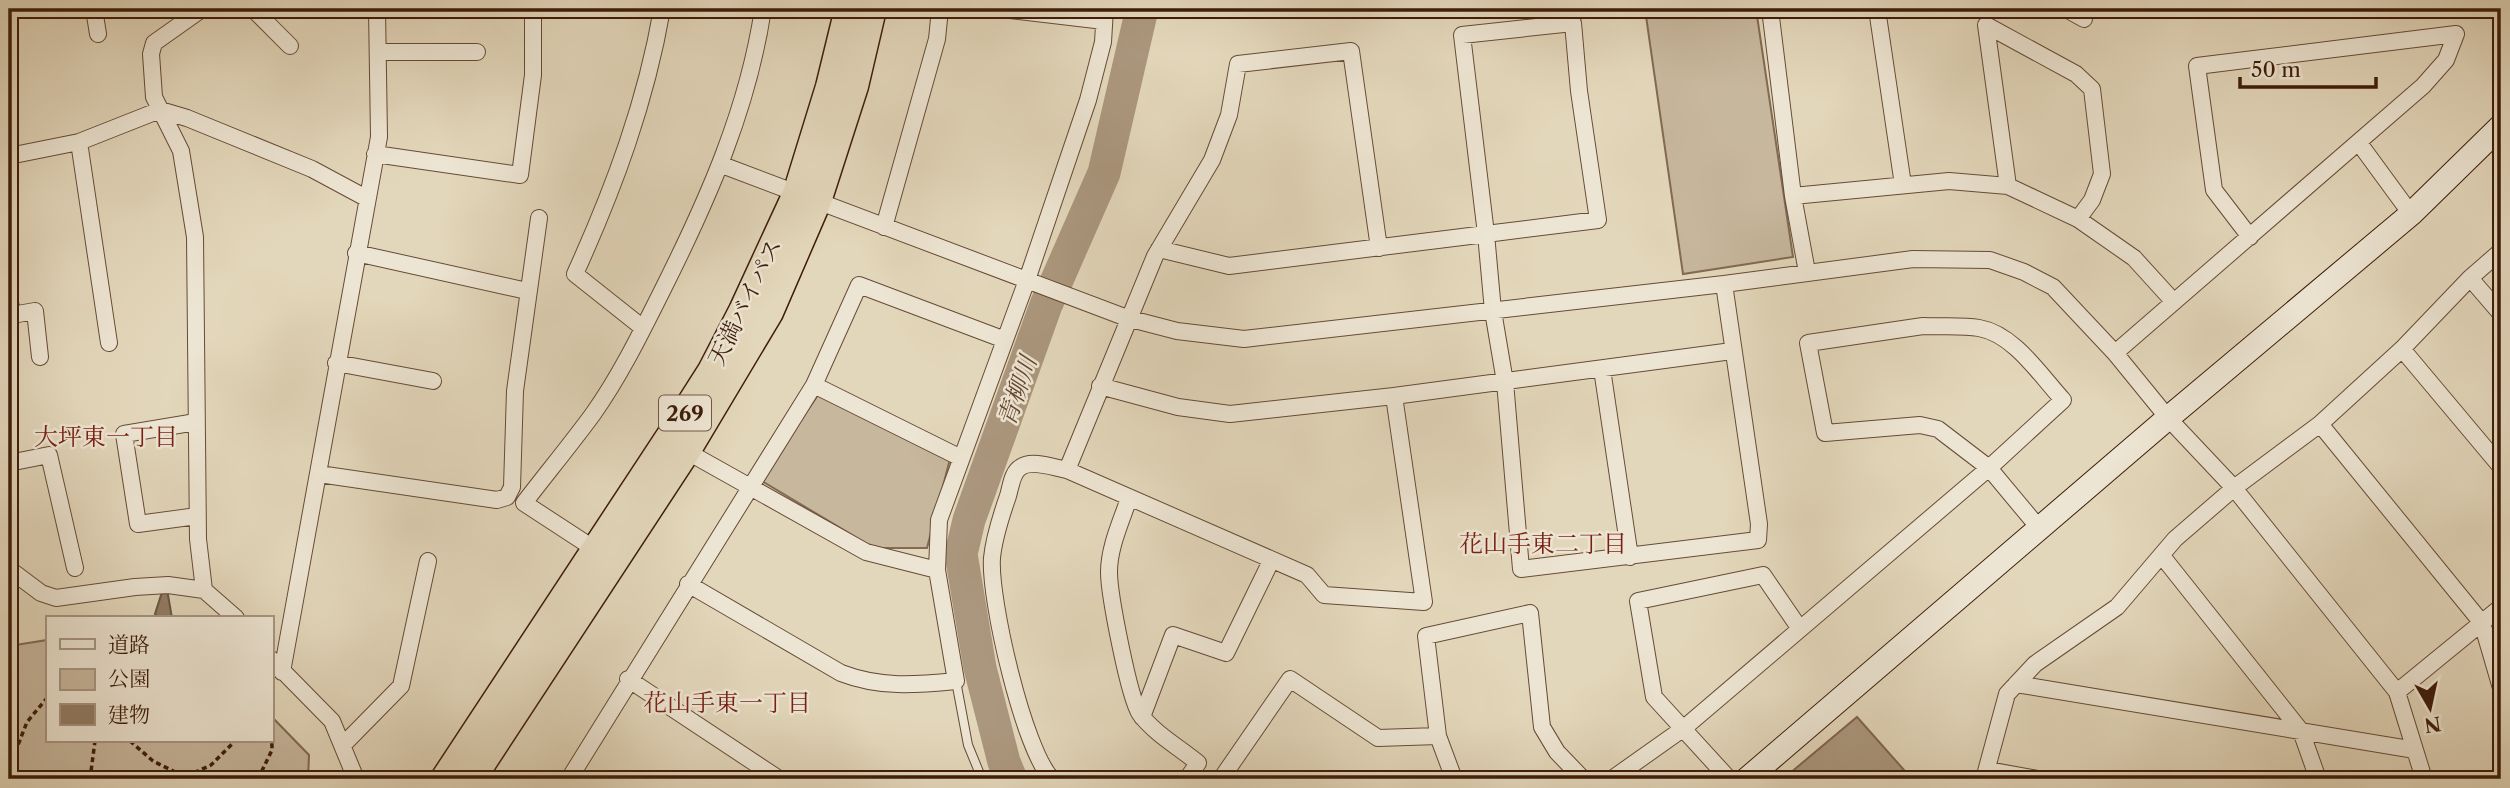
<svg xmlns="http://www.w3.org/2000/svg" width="2510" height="788" viewBox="0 0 2510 788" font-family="'Libre Caslon Text','Noto Serif JP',serif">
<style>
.green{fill:#c7b79d;stroke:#826a53;stroke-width:2}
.water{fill:#ab977e;stroke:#7f664f;stroke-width:2}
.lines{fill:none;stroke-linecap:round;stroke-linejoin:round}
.river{stroke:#ab977e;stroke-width:33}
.building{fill:#937d66;stroke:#675847;stroke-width:2}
.lane-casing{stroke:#664b36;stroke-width:10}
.street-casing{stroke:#664b36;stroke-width:18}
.secondary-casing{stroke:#3d1c09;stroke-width:25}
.highway-casing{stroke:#3d1c09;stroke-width:31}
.path{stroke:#3d1c09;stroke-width:3.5;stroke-dasharray:5 3.5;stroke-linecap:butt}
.lane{stroke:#ede5d3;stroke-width:8}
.street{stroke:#ede5d3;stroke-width:16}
.secondary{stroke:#ede5d3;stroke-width:23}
.highway{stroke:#e3d7bb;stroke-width:28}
.labels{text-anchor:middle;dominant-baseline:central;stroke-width:5;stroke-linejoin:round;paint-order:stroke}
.shield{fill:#ede5d3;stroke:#725846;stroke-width:2}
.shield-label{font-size:21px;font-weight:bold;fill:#3d1c09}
.street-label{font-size:23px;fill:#3d1c09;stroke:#ede5d3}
.water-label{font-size:24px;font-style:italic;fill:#644732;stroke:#ede5d3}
.neighbourhood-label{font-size:24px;fill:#7a1f14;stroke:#ede5d3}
</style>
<rect width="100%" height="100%" fill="#e3d7bb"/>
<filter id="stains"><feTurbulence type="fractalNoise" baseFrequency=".00286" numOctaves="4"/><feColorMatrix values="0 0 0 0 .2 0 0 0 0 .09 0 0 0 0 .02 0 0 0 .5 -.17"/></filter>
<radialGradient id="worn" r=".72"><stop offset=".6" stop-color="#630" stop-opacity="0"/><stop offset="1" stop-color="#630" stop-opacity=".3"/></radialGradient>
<path class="green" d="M1645,9H1756L1793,257L1683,274Z
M818,395L950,459L927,548H874L760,480Z
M47,640V741H271V716L309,755L308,779H9V646Z"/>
<path class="water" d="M1857,717L1912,779H1783Z"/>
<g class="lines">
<path class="river" d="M1011,779L1004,762L980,668L961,554L969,520L1046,305L1104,173L1142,9"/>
</g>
<path class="building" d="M163,589H167L172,618H159L155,614Z"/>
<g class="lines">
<g class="lane-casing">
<path id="lane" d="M956,681L968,745L982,779"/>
</g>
<g class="street-casing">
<path id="street" d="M94,9L98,34
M202,9L154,43L151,54L154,97L181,151L195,237L198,539L204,590
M253,9L290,46
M1002,9L1104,21
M1770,9L1793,196L1807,272
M1877,9L1903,185
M2066,9L2084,19L2083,9
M1573,23L1579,91L1598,220L1486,234L1462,35Z
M380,52H477
M79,142L109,343
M2359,143L2411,214
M375,154L520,175L533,75V9
M9,156L79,142L160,110L187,118L312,169L366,198
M722,165L1127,318L1177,331L1244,339L1724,284L1913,259L1990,260L2024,272L2053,287L2115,353L2168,418L2234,488L2397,692L2424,779
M2008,186L1986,25L2076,74L2092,89L2102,174L2092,200L2078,219
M1793,196L1949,181L2008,186L2078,219L2134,258L2174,302
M884,227L937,39L940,9
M1159,249L1229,266L1486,234L1493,311L1505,382L1521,569L1758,540L1759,524L1724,284
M356,253L527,291
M2470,278L2501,314
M9,295L12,315L35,311L40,357
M1923,326C1941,327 1962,325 1979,328C2014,334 2040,375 2063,400L1989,468L1938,429L1920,425L1825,433L1808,343Z
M643,328L575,274C614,188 646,102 662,9
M2402,349L2501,467
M2115,353L2423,86L2446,60L2456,34L2197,66L2214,190L2250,237
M336,363L433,381
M1602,369L1630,557
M814,385L961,458
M1100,386L1178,407L1230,414L1394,396L1732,351
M196,422L124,434L138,524L197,516
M2320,424L2482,623L2501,688
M686,451L866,552L937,570
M9,463L49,455L75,568
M1067,470L1155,256L1212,160L1229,115L1238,64L1351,51L1379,248
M319,474L497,500L507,497L512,487L515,391L539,218
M1129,498C1121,522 1109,547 1109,572C1109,594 1129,698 1140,714C1154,733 1180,748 1198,763L1187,779
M596,550L524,503C547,473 571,444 593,414C620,376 642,331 663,289C708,199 748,109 763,9
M2162,556L2301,731L2318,779
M9,569L41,593L56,598L135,587L168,585L204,590L236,618
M688,584L841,673C880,688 915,685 956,681L937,570L939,520L1027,280L1088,100L1103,42L1105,9
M271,659L332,721L356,779
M282,672L379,137L377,9
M628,679L779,779
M2016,684L2415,750
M2397,692L2501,607
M1142,717L1173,635L1226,653L1271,561
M344,744L401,686L428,561
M1988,770L2038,779
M569,779L814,385L859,285L1005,340
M1052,779C1024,751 989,599 992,558C994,537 1001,516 1008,496C1011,486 1012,472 1021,467C1032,459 1055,468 1067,470L1307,575L1324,595L1424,602L1394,396
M1221,779L1290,679L1378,738L1438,736
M1454,779L1438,736L1426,636L1530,613L1542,727L1557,752L1583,779
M1612,779L1684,728L1989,468L2039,528
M1729,779L1654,697L1638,601L1763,575L1800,629
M1984,779L2007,694L2035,664L2117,607L2175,539L2234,488L2320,424L2402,349L2470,278L2501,251"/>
</g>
<g class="secondary-casing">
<path id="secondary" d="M1747,779L2168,418L2411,214L2501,126"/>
</g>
<g class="highway-casing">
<path id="highway" d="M445,779L670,437L712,371L743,311L797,194L830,87L849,9
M471,779L686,451L769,312L817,201L854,86L872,9"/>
</g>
<path class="path" d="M130,741L153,761L185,777L211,765L235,741
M9,768L27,722L47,698
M90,779L95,741
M258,779L272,750L271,689"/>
<use href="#lane" class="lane"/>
<use href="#street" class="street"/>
<use href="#secondary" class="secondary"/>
<use href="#highway" class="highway"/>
</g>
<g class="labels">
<rect class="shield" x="659" y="395.5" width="52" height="35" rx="5"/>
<g class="shield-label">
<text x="685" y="413">269</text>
</g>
<g class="street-label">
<text transform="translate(745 302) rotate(-64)">天満バイパス</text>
</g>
<g class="water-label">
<text transform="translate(1017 391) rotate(-71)">青柳川</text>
</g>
<g class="neighbourhood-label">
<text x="106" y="436">大坪東一丁目</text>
<text x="1543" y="543">花山手東二丁目</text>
<text x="727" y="702">花山手東一丁目</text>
</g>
</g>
<rect width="2510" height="788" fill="none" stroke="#e3d7bb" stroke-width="35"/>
<rect x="10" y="10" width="2489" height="767" fill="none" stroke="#3d1c09" stroke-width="3.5"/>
<rect x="18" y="18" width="2475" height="753" fill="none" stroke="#3d1c09" stroke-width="2"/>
<rect x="46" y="616" width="228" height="126" fill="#ede5d3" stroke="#a79582" stroke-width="2"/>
<rect x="60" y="639" width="35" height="10" fill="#ede5d3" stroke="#a79582" stroke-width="2"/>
<text x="108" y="652" font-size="21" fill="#3d1c09">道路</text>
<rect x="60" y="669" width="35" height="21" fill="#c7b79d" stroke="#a79582" stroke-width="2"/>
<text x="108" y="686" font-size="21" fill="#3d1c09">公園</text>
<rect x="60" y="704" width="35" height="21" fill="#937d66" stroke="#a79582" stroke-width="2"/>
<text x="108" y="722" font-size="21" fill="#3d1c09">建物</text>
<g transform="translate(2430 708) rotate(171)" stroke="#ede5d3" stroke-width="5" paint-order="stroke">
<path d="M0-5L12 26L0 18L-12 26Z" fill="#3d1c09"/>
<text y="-10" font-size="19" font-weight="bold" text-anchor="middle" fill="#3d1c09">N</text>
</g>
<path d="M2240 77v10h136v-10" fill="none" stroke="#3d1c09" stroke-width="3.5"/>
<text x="2251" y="77" font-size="21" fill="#3d1c09" stroke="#ede5d3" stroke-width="5" paint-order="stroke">50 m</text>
<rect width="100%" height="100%" filter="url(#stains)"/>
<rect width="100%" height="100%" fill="url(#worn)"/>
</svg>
